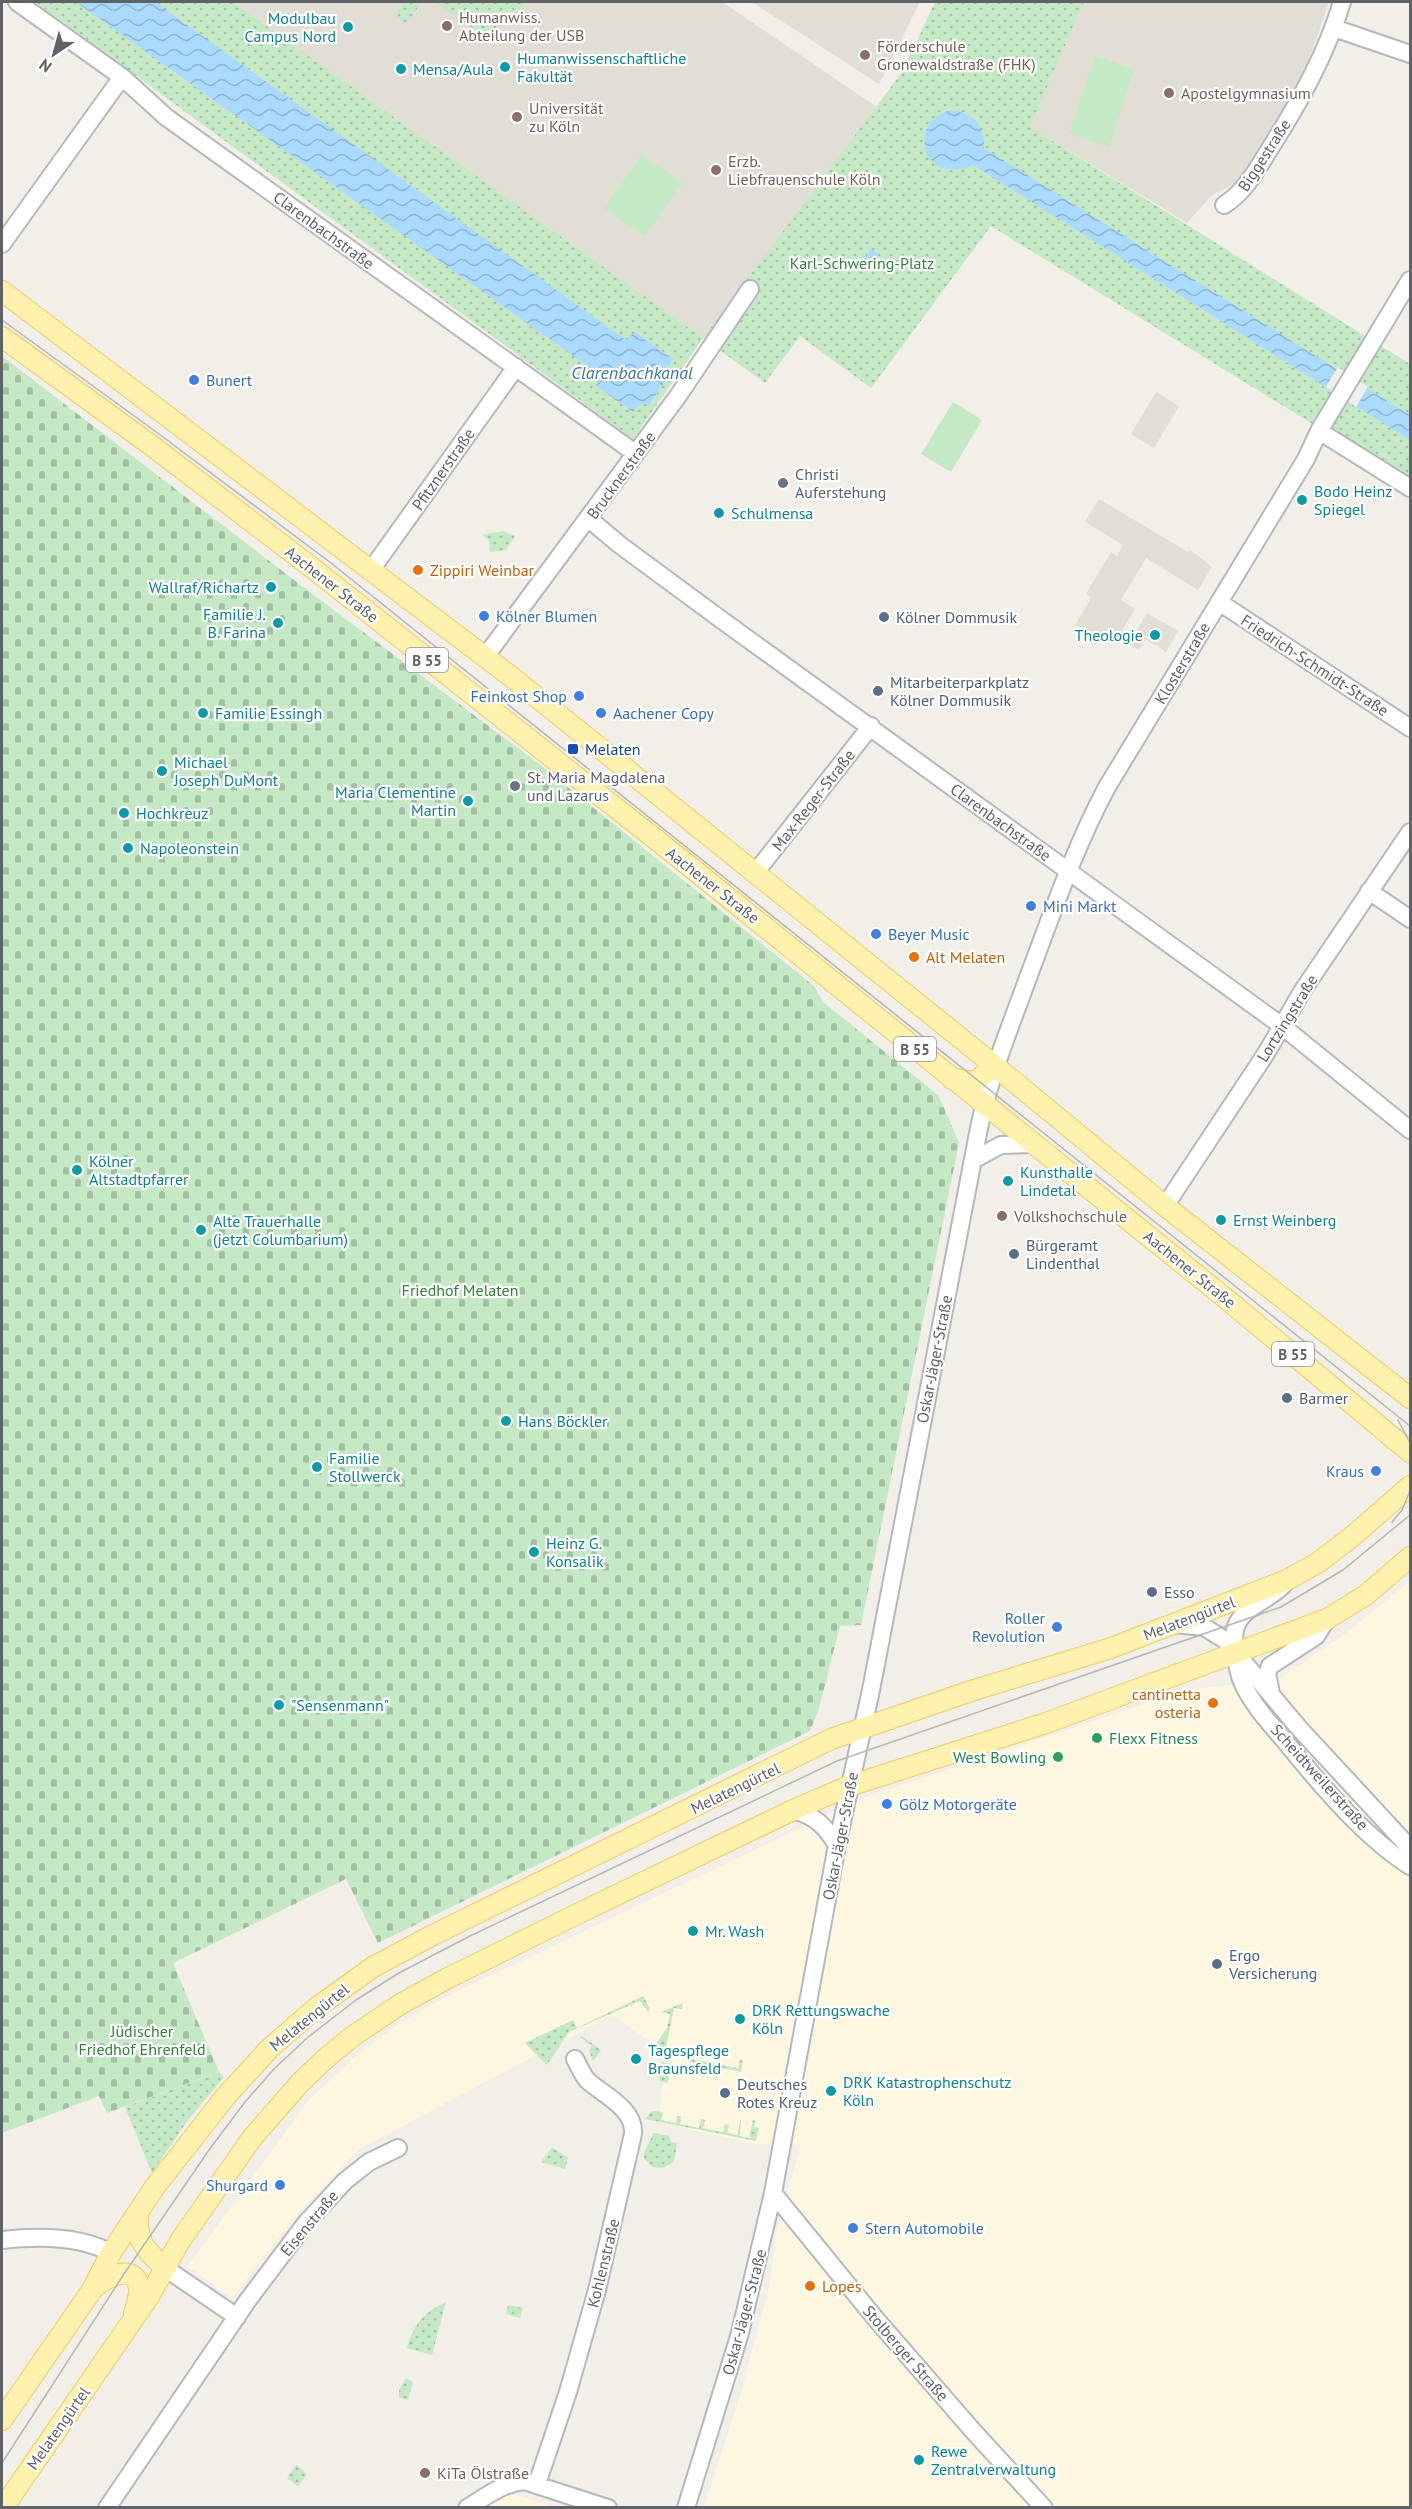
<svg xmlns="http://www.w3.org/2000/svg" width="1412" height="2509" viewBox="0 0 1412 2509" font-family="'PT Sans',sans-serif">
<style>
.commercial{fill:#fef7e0}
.education{fill:#e1ded6}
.grass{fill:url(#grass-dots)}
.cemetery{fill:url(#cemetery-stones)}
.pitch{fill:#c5e8c5}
.water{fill:url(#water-waves)}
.pier{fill:#f1efe8}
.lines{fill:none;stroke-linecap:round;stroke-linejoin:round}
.minor-casing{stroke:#b5b8bc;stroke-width:20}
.major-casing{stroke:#f2c960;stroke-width:22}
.minor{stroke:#fff;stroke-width:16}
.major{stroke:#fff2af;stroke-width:20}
.tram{stroke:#b6b7b8;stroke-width:1.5}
.education-dot{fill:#8d6e63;stroke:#fff;stroke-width:2}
.culture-dot{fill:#0f9aa8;stroke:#fff;stroke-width:2}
.shop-dot{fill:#3f7fe0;stroke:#fff;stroke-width:2}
.worship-dot{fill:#6b7280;stroke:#fff;stroke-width:2}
.food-dot{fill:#e8710a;stroke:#fff;stroke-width:2}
.service-dot{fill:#5c6f8a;stroke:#fff;stroke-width:2}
.transit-dot{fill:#1a4fb4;stroke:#fff;stroke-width:2}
.leisure-dot{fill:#2e9e5b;stroke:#fff;stroke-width:2}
.labels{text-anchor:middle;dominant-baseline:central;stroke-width:4.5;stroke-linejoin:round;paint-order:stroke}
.shield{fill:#fff;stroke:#8f9295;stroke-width:1.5}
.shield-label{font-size:15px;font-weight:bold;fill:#5f6368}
.education-label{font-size:16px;fill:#785e54;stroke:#fff;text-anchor:start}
.culture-label{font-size:16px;fill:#0d838f;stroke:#fff;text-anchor:start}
.street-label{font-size:16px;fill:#5f6368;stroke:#fff}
.park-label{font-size:16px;fill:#348238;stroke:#fff}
.shop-label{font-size:16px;fill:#366cbe;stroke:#fff;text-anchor:start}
.worship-label{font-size:16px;fill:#5b616d;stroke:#fff;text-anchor:start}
.food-label{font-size:16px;fill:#c56008;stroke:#fff;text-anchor:start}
.service-label{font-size:16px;fill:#4e5e75;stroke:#fff;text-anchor:start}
.transit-label{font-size:16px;fill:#164399;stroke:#fff;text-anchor:start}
.leisure-label{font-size:16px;fill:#27864d;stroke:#fff;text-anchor:start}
.water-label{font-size:18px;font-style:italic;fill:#4174aa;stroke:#fff}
</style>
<defs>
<pattern id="grass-dots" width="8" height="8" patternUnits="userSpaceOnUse" patternTransform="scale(1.5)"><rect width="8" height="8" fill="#c5e8c5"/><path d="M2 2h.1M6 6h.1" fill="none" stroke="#a3c0a4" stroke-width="1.8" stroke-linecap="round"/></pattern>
<pattern id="cemetery-stones" width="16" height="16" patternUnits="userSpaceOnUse" patternTransform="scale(1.5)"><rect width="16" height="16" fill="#c5e8c5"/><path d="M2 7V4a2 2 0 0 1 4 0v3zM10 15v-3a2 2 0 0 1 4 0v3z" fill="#a3c0a4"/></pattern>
<pattern id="water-waves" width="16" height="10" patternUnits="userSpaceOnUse" patternTransform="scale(1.5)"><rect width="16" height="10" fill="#aadaff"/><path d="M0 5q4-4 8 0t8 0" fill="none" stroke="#8eb4d2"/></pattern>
</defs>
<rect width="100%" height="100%" fill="#f1efe8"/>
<path class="commercial" d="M1410,1581V2507H704L740,2396L769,2288L776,2234L801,2144H756L658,2122L667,2053L612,2015L361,2148L298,2213L232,2298L188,2266L308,2101L359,2053L399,2024L446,1997L861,1799L1186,1690L1279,1679L1345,1634Z
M503,2491L530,2499L553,2507L480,2508Z"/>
<path class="education" d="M233,2H722L877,107L703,338Z
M752,2H920L879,84Z
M1084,2H1329L1305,72L1242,176L1237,182L1211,196L1187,223L1030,127Z
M1156,392L1179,406L1154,448L1131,434Z
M1099,499L1188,552L1190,550L1196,554L1212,567L1198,590L1146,558L1121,600L1135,609L1114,644L1098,635L1096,638L1075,625L1091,598L1086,594L1111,552L1117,556L1123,545L1085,522Z
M1147,613L1178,631L1166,652L1146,639L1139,650L1129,644Z"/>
<path class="grass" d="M35,2H233L703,338L903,71L935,2H1084L1030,127L1410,364V484L991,226L871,388L800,336L765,383L703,338L633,439Z
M405,2H422L406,24L394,16Z
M435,2H525L516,14L511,11L491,41Z
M502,531L515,536L506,550L490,552L489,540L482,535Z
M643,1996L650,2009L648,2012L640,2001L569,2032L547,2065L525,2043L573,2020L577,2028Z
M683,2003L682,2009L674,2008L663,2062L671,2064L668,2083L659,2081L664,2051L655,2045L667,2028L670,2014L661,2012Z
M582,2036L601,2050L593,2061L589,2050L592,2046L581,2038L578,2040Z
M689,2051H692L691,2059L738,2068L740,2060L743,2061L741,2072L687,2061Z
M219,2072L224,2077L188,2120L152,2173L125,2107Z
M652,2111L663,2112L661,2120L676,2123L677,2116H681L680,2124L699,2128L701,2119L705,2120L703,2128L723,2132L725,2124L729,2125L727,2133L737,2135L741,2118L740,2136L749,2138L753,2120L756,2121L754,2127L759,2128L756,2141L645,2119Z
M653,2133L669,2136L671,2142L677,2143L674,2162L663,2168L652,2167L644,2158C643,2147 651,2143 653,2133Z
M552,2147L568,2158L565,2169L541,2162Z
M446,2302L432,2355L407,2348C413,2325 424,2312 446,2302Z
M508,2305L523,2308L520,2318L506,2314Z
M406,2378L413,2382L408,2400L399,2397V2390Z
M296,2465L307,2474L298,2486L287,2478Z"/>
<path class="cemetery" d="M2,356L294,580L538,763L814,986L823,1002L939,1096L959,1143L861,1625L840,1626L818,1712L810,1731L378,1943L346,1879L173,1963L219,2072L107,2113L99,2096L2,2133Z"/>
<path class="pitch" d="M1095,56L1134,69L1109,147L1069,133Z
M642,155L682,183L645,236L604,208Z
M953,402L982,420L951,472L921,454Z"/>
<path class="water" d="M76,2H155L626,340L635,332L673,359L666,369L670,374L649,405L642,403L633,412L596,386L600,375Z
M951,110C972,112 985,125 984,148L1410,415V440L973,165C923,188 905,122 951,110Z
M871,249L879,254L866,272L859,266Z"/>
<path class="pier" d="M1338,367L1368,387L1356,407L1326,387Z"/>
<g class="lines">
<g class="minor-casing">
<path id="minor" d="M17,2L122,77L166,117L635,453
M1334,28L1410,54
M1224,205C1246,191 1257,169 1271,147C1300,101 1326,55 1342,2
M2,244L122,77
M1319,431L1410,488
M589,519L620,545L719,618L1282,1026L1410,1130
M371,570L516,367
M1219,602L1410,728
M485,657L678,396L750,289
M755,873L871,726
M1369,891L1410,919
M973,1160L1001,1145L1032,1144
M1165,1206L1265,1055L1303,990L1410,832
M1287,1581C1273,1600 1240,1606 1235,1630C1232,1644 1238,1676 1245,1688C1255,1707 1270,1724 1284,1740C1318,1782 1364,1837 1410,1866
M1174,1624L1204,1627L1225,1640L1299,1728L1410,1848
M1271,1693L1267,1674L1270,1666L1316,1636L1327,1619
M793,1810C816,1816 825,1826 837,1845
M773,2193L875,2318L974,2432L1044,2508
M2,2240C37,2236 79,2235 111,2253
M165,2268L237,2317
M537,2484L568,2392L597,2290L633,2134C635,2108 603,2095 587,2080C582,2074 579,2066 575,2059
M107,2508L248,2300L306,2223L345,2181L369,2162L398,2148
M467,2508C485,2497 503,2483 524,2481L608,2508
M686,2508L740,2333L773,2193L837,1845L871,1690L979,1128C990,1075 1011,1025 1029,975C1053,911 1075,847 1107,787L1306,459L1319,431L1410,280"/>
</g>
<g class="major-casing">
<path id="major" d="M2,291L513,678L995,1066L1165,1206L1410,1398
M2,337L148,443L306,563L678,857L1224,1297L1410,1452
M952,1079L975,1082L995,1066
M138,2213C136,2242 145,2249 165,2268
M95,2287C107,2277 137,2261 139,2290C139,2298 136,2307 134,2314
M2,2420L92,2290L111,2253L154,2188L226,2096L269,2049L316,2008L373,1967L433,1935L831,1739L971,1691L1111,1648L1287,1580L1319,1562L1354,1535L1410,1486
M3,2508L150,2295L180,2241L252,2138L300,2083L325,2059L353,2036L399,2005L446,1979L567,1919L793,1810L849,1786L1046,1723L1327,1619L1366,1595L1410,1557"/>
</g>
<use href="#minor" class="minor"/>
<use href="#major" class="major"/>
<path class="tram" d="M2,320L155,431L331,563L1410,1426
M1398,1420L1410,1443
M1392,1522L1402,1510L1410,1491
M2,2463L124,2274L209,2150L245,2102L274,2069L307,2038L356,2000L399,1973L468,1937L837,1761L1281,1607L1343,1570L1410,1515"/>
</g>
<g class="education-dot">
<circle cx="447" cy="26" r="6"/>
<circle cx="865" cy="55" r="6"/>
<circle cx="1169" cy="93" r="6"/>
<circle cx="517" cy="117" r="6"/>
<circle cx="716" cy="170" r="6"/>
<circle cx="1002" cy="1216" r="6"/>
<circle cx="425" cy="2473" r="6"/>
</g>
<g class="culture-dot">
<circle cx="348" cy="27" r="6"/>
<circle cx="505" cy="67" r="6"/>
<circle cx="401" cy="69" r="6"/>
<circle cx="1302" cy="500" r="6"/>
<circle cx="719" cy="513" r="6"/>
<circle cx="271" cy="587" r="6"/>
<circle cx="278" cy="623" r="6"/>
<circle cx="1155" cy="635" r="6"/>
<circle cx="203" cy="713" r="6"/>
<circle cx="162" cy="771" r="6"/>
<circle cx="468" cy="801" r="6"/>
<circle cx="124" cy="813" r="6"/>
<circle cx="128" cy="848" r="6"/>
<circle cx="77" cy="1170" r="6"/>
<circle cx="1008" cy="1181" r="6"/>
<circle cx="1221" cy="1220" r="6"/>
<circle cx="201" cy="1230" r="6"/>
<circle cx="506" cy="1421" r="6"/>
<circle cx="317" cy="1467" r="6"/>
<circle cx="534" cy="1552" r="6"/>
<circle cx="279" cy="1705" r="6"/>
<circle cx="693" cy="1931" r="6"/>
<circle cx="740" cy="2019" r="6"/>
<circle cx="636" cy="2059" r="6"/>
<circle cx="831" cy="2091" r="6"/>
<circle cx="919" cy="2460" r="6"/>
</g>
<g class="shop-dot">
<circle cx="194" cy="380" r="6"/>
<circle cx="484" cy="616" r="6"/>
<circle cx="579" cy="696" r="6"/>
<circle cx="601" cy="713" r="6"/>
<circle cx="1031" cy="906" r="6"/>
<circle cx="876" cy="934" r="6"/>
<circle cx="1376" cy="1471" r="6"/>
<circle cx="1057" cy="1627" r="6"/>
<circle cx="887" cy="1804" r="6"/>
<circle cx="280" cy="2185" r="6"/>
<circle cx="853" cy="2228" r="6"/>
</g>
<g class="worship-dot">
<circle cx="783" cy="483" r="6"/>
<circle cx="515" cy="786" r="6"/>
</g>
<g class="food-dot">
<circle cx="418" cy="570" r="6"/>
<circle cx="914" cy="957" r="6"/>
<circle cx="1213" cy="1703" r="6"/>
<circle cx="810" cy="2286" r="6"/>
</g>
<g class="service-dot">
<circle cx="884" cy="617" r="6"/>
<circle cx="878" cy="691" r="6"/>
<circle cx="1014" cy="1254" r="6"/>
<circle cx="1287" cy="1398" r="6"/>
<circle cx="1152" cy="1592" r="6"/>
<circle cx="1217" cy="1964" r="6"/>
<circle cx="725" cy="2093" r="6"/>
</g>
<rect class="transit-dot" x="567" y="743" width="12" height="12" rx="3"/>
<g class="leisure-dot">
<circle cx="1097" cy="1738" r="6"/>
<circle cx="1058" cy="1757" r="6"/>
</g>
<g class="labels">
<g class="shield">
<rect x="406" y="648" width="42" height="24" rx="4.5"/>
<rect x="894" y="1037" width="42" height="24" rx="4.5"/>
<rect x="1272" y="1342" width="42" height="24" rx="4.5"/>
</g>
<g class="shield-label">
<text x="427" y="660">B 55</text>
<text x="915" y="1049">B 55</text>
<text x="1293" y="1354">B 55</text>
</g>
<g class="education-label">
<text x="459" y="17">Humanwiss.<tspan x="459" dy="18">Abteilung der USB</tspan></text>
<text x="877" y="46">Förderschule<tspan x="877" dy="18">Gronewaldstraße (FHK)</tspan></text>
<text x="1181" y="93">Apostelgymnasium</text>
<text x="529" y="108">Universität<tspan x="529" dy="18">zu Köln</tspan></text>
<text x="728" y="161">Erzb.<tspan x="728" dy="18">Liebfrauenschule Köln</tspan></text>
<text x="1014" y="1216">Volkshochschule</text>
<text x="437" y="2473">KiTa Ölstraße</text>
</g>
<g class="culture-label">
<text x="336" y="18" text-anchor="end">Modulbau<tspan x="336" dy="18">Campus Nord</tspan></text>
<text x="517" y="58">Humanwissenschaftliche<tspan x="517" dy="18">Fakultät</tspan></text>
<text x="413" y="69">Mensa/Aula</text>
<text x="1314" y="491">Bodo Heinz<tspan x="1314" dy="18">Spiegel</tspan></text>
<text x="731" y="513">Schulmensa</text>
<text x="259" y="587" text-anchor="end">Wallraf/Richartz</text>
<text x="266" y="614" text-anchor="end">Familie J.<tspan x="266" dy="18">B. Farina</tspan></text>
<text x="1143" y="635" text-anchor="end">Theologie</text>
<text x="215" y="713">Familie Essingh</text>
<text x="174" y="762">Michael<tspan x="174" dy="18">Joseph DuMont</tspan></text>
<text x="456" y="792" text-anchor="end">Maria Clementine<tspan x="456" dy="18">Martin</tspan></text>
<text x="136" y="813">Hochkreuz</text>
<text x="140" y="848">Napoleonstein</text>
<text x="89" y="1161">Kölner<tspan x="89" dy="18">Altstadtpfarrer</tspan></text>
<text x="1020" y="1172">Kunsthalle<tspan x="1020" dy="18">Lindetal</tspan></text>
<text x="1233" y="1220">Ernst Weinberg</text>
<text x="213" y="1221">Alte Trauerhalle<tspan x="213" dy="18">(jetzt Columbarium)</tspan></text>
<text x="518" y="1421">Hans Böckler</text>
<text x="329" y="1458">Familie<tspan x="329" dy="18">Stollwerck</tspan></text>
<text x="546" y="1543">Heinz G.<tspan x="546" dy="18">Konsalik</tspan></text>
<text x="291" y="1705">"Sensenmann"</text>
<text x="705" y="1931">Mr. Wash</text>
<text x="752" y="2010">DRK Rettungswache<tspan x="752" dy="18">Köln</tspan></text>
<text x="648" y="2050">Tagespflege<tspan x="648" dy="18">Braunsfeld</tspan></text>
<text x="843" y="2082">DRK Katastrophenschutz<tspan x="843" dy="18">Köln</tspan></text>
<text x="931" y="2451">Rewe<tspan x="931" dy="18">Zentralverwaltung</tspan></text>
</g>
<g class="street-label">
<text transform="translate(1264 155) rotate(-57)">Biggestraße</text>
<text transform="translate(324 230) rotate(36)">Clarenbachstraße</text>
<text transform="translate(443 469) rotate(-55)">Pfitznerstraße</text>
<text transform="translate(621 475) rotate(-54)">Brucknerstraße</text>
<text transform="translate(332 584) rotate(38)">Aachener Straße</text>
<text transform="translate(1182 663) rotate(-59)">Klosterstraße</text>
<text transform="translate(1315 665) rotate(33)">Friedrich-Schmidt-Straße</text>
<text transform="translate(813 800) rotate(-52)">Max-Reger-Straße</text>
<text transform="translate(1001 822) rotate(36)">Clarenbachstraße</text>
<text transform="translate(713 885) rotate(38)">Aachener Straße</text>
<text transform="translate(1287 1018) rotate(-58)">Lortzingstraße</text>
<text transform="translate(1190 1269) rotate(39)">Aachener Straße</text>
<text transform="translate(934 1359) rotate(-79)">Oskar-Jäger-Straße</text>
<text transform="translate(1189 1618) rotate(-21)">Melatengürtel</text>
<text transform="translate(1320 1777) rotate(48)">Scheidtweilerstraße</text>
<text transform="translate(735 1788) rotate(-26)">Melatengürtel</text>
<text transform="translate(840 1836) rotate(-79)">Oskar-Jäger-Straße</text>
<text transform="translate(309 2017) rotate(-39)">Melatengürtel</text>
<text transform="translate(309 2223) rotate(-50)">Eisenstraße</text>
<text transform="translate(603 2263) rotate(-76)">Kohlenstraße</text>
<text transform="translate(744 2312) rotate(-75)">Oskar-Jäger-Straße</text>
<text transform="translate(906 2353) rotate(49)">Stolberger Straße</text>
<text transform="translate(58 2428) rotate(-55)">Melatengürtel</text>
</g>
<g class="park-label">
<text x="862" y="263">Karl-Schwering-Platz</text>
<text x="460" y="1290">Friedhof Melaten</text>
<text x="142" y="2031">Jüdischer<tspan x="142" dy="18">Friedhof Ehrenfeld</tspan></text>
</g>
<g class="shop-label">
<text x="206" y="380">Bunert</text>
<text x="496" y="616">Kölner Blumen</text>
<text x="567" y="696" text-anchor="end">Feinkost Shop</text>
<text x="613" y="713">Aachener Copy</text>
<text x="1043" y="906">Mini Markt</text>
<text x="888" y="934">Beyer Music</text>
<text x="1364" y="1471" text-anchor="end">Kraus</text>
<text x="1045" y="1618" text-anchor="end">Roller<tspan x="1045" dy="18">Revolution</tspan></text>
<text x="899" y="1804">Gölz Motorgeräte</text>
<text x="268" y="2185" text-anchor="end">Shurgard</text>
<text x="865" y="2228">Stern Automobile</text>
</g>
<g class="worship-label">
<text x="795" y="474">Christi<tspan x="795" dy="18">Auferstehung</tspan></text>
<text x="527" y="777">St. Maria Magdalena<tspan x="527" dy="18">und Lazarus</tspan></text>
</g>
<g class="food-label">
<text x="430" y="570">Zippiri Weinbar</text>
<text x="926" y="957">Alt Melaten</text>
<text x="1201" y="1694" text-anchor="end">cantinetta<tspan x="1201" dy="18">osteria</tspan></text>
<text x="822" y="2286">Lopes</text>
</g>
<g class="service-label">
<text x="896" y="617">Kölner Dommusik</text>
<text x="890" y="682">Mitarbeiterparkplatz<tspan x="890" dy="18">Kölner Dommusik</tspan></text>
<text x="1026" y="1245">Bürgeramt<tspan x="1026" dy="18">Lindenthal</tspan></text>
<text x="1299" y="1398">Barmer</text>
<text x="1164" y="1592">Esso</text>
<text x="1229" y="1955">Ergo<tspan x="1229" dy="18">Versicherung</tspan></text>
<text x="737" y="2084">Deutsches<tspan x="737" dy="18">Rotes Kreuz</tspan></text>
</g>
<g class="transit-label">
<text x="585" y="749">Melaten</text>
</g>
<g class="leisure-label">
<text x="1109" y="1738">Flexx Fitness</text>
<text x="1046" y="1757" text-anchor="end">West Bowling</text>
</g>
<g class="water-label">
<text x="632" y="372">Clarenbachkanal</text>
</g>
</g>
<rect width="1412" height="2509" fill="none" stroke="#5f6368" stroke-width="6"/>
<g transform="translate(54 54) rotate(216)" stroke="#ffffff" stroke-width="4.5" paint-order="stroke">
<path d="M0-4.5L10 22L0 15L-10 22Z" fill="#5f6368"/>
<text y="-9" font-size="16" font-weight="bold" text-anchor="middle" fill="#5f6368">N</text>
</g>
</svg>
